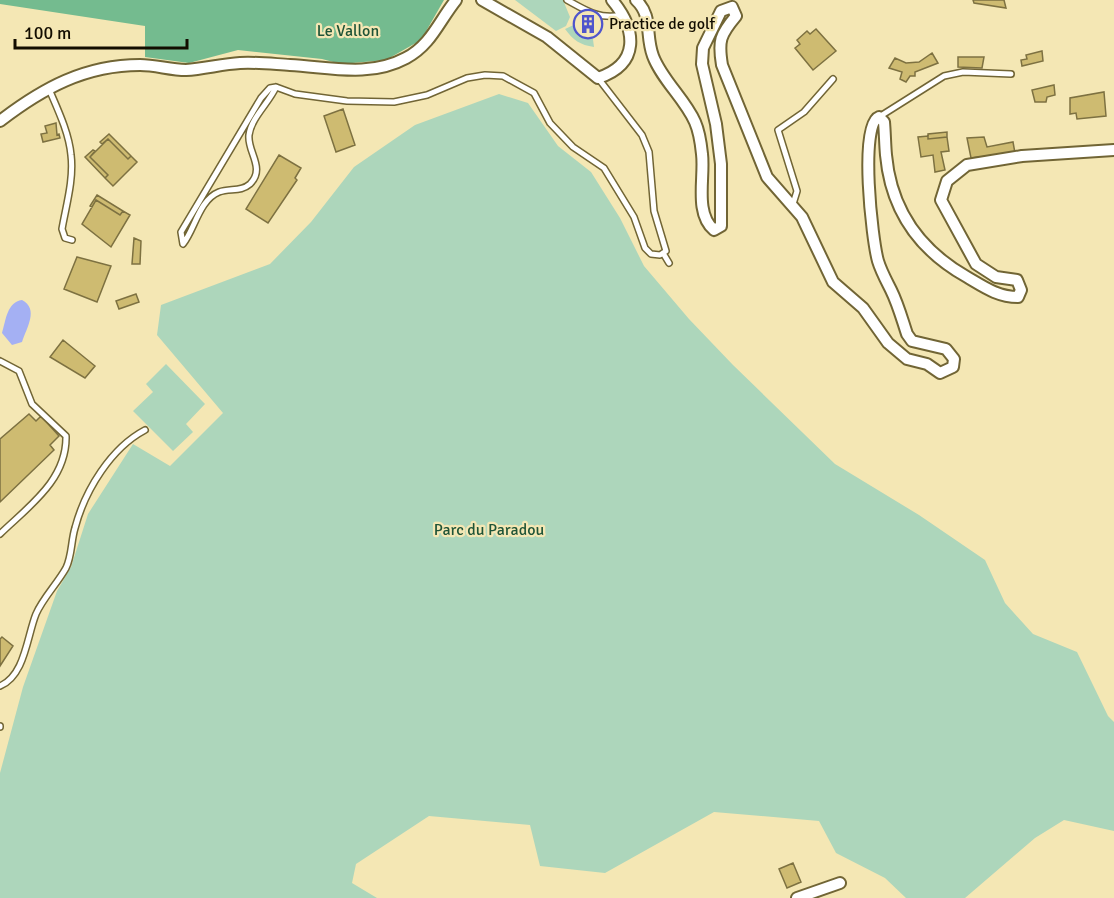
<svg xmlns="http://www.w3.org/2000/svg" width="1114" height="898" viewBox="0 0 1114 898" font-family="Signika,sans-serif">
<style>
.green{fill:#add6bb}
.forest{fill:#74bb8f}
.water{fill:#a4b0f3}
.building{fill:#cebb71;stroke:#7d7141;stroke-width:1.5}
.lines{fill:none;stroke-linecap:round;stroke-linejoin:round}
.lane-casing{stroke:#716535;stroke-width:8}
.street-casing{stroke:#716535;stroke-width:14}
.lane{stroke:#fff;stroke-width:5}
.street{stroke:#fff;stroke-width:10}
.labels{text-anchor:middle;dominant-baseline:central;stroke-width:4.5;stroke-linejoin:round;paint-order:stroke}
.poi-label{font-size:16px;fill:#120d00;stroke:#f4e7b4;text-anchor:start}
.park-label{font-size:16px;fill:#1f5437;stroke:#f4e7b4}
</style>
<rect width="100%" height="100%" fill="#f4e7b4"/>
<path class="green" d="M515,0H563L570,17L566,26L556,31Z
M578,23L592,32L594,47C580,45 573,40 565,29Z
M499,94L528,103L558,146L591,172L620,218L644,266L689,319L733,365L835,464L919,515L985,560L1005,603L1033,634L1077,652L1108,716L1114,722V831L1064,820L1035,838L965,898H906L885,878L836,853L819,821L714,812L605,873L540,866L530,825L429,816L356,864L352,883L377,898H0V773L23,687L57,591L71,567L88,514L133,444L170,466L223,413L157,335L161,305L270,264L311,222L354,167L415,125Z
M166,364L205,404L186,424L193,432L173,451L133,411L153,392L146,384Z"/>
<path class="forest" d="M0,0H444L421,40L386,60L341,64L322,59L238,50L189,63L145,57V26L0,4Z"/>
<path class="water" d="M22,300C39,309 27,327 22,342L12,345L2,333C6,320 7,302 22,300Z"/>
<path class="building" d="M973,0H1004L1006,8L974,3Z
M583,16L597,26L592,32L578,23Z
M816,29L836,51L813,70L795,48L800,44L797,40L807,31L810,34Z
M1042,51L1043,61L1022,66L1021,60L1027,59L1026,55Z
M932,53L938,63L915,72V76H910L906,82L900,79L902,72L889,68L895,58L906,63L919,62Z
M958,57H984L982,68L958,67Z
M1054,85L1055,95L1047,97L1046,102H1035L1032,90Z
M1104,92L1106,116L1077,119L1076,113L1070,114V98Z
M343,109L355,145L336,152L324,116Z
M56,123L57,135L59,134L60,138L43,142L41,134L47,133L45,126Z
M947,132V137L928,139V134Z
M109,134L131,156L128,159L108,139L102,144L100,142Z
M928,136V139L947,137L949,151L941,152L945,170L935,172L933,155L921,157L918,137Z
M984,137L987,147L1013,142L1015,153L971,158L967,138Z
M108,139L128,159L131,156L137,162L113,186L105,178L108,175L90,157Z
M93,150L95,151L90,157L108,175L105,178L85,157Z
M279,155L301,168L295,178L297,180L268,223L246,209Z
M97,195L123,211L120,215L96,200L92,207L90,206Z
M96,200L120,215L123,211L130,215L111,247L82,224Z
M134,238L141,241L140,264H132Z
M77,257L111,266L97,302L64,289Z
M136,294L139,302L119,309L116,301Z
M63,340L95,366L85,378L50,357Z
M29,414L36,421L41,416L59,436L50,445L54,450L0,502V439Z
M2,637L13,646L0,666V639Z
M793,863L801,882L787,888L779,869Z"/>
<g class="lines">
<g class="lane-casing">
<path id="lane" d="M567,0C585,10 600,20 621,15
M276,87C269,103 251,118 249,135C247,152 266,168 250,184C241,192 230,188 219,192C199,200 195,229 183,244L181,232L261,98L270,88L276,87L295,94L347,101L394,102L427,95L467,78L485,75L503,76L534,93L550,123L573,147L604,168L634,217L645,248L651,254L660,255L666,251L654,211L649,152L642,135L598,78
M49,89C58,110 69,133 71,155C74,179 66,206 62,229L65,238L72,240
M879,117L944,76L963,72L1011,74
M793,204L797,191L778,130L804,112L833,79
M663,253L669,263
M0,361L19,371L32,404L66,436C67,480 29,506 0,534
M0,686C25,676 27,636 36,614C43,598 57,584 66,568C72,556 71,541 75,528C85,490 111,448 145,430
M0,726V727"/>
</g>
<g class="street-casing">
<path id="street" d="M482,0L547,37L598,78C640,64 637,30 612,0
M636,0C653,16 645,35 653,56C662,80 685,99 695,122C699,131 701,144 702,154C705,177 694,213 714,230L721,226V164L716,124L702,64L703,48L721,11L732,7L736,16C720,35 718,41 722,65L767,177L802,217L833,282L863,308L888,343L907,359L927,364L940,373L953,367L954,359L946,349L912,341L907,334C902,319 898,304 891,290C886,280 881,271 878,261C872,240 859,124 879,117L884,122C885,133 885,144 886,155C891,210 919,250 967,277C984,287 998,297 1018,297L1021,290L1017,280L996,277L976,264L941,200L947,181L967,165L1022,156L1114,150
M0,121C43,88 85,65 140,65C156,65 170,70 186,70C204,69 222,64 240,63C256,62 273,64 290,65C329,67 369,78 406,58C431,45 439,21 456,0
M797,898L840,883"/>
</g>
<use href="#lane" class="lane"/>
<use href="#street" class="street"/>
</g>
<defs>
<g id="building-ring" transform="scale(1.5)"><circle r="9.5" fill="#f4e7b4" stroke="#4f55cc" stroke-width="1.5"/><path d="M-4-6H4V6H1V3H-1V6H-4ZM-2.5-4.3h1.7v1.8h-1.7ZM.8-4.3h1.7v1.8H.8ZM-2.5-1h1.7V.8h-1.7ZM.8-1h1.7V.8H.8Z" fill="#4f55cc"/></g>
</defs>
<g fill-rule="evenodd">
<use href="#building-ring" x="588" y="24"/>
</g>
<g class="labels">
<g class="poi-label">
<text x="609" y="24">Practice de golf</text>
</g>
<g class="park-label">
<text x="348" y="31">Le Vallon</text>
<text x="489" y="530">Parc du Paradou</text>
</g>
</g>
<path d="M15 39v9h172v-9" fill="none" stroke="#120d00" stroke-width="3"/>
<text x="24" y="39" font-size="18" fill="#120d00" stroke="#f4e7b4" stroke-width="4.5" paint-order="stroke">100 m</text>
</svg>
